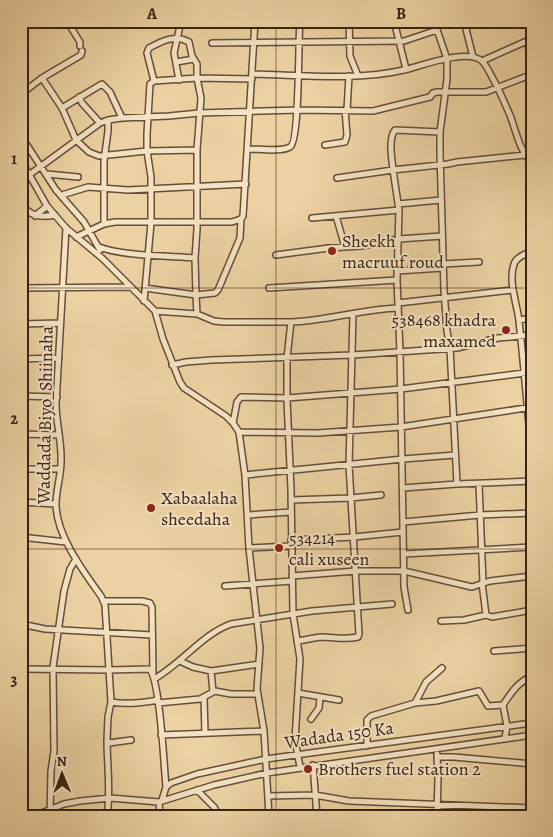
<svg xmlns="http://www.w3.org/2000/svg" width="553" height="837" viewBox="0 0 553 837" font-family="Alegreya,serif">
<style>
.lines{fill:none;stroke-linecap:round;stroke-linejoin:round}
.minor-casing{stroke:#664e39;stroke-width:8}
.minor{stroke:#f3e2c3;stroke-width:5}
.grid{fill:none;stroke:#3a2216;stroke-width:1;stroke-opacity:0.55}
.poi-dot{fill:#8f2418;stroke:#f3e2c3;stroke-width:2}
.labels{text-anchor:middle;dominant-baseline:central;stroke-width:4;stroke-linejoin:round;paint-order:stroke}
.poi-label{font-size:18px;fill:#3a2216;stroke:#f3e2c3;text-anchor:start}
.street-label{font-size:18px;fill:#3a2216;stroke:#f3e2c3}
.neatline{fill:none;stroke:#3a2216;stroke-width:2}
.grid-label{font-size:16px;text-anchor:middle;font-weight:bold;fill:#3a2216}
</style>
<rect width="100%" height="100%" fill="#ecd2a2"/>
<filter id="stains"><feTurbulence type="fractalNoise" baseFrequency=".004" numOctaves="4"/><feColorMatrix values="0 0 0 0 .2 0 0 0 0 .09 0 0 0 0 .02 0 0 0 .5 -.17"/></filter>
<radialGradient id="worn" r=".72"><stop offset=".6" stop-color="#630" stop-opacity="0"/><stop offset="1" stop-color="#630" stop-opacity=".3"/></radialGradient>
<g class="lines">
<g class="minor-casing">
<path id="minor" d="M67,21L80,42V46
M349,21L350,56L358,76
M394,21L406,69
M434,21L447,59V79L440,132V154L444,290L447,331L450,348L457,484L532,481
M464,21L473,57
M532,33L528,46L532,58
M212,43L404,41L437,30
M482,61L529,40
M176,62L194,59
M252,74C302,75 355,81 404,70C421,66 467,48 482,61C486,65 489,71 492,77C499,89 504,102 510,115C516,131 519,150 532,163
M42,78L81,55L82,51
M179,80L174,53L181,21
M21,94L42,78L62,108L76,140L89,152L99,156L147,151L197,150
M79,97L82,103L100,123
M62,108L102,84L110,92L122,118
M347,110L349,76
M21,136L56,190L84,222L100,250
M325,145L345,142L347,135L345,110
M248,149C258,149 282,152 290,147C300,142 298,38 300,21
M21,160L47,206L66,228L102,258L155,311L163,339L180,382L184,388L226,416L233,423L239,432L245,475L249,548L260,648L257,689L264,731L269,816
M47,174L78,177
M29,175L100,123L108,120L122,118L169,116L199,113L298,110L373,111L430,97L433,93L437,92H486L525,77H532
M337,178L393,170C392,159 388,139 395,130L440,132
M62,195L88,187L128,190L246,184
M21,204C29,216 41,218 55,215
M398,204L441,200
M35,216L47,206
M336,216L345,247
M312,218L399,210
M241,219L240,238L218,290L215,293L196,295L197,314L214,321L224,322H291
M104,224V161L108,131V120
M66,228L56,404C56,423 62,442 61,462C61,476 56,490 56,504C56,535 83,571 101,596L105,605L109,670L149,669C160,677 164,767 166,787
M76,237L104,224L115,222H232L241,219L243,216L255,21
M99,247C123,256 168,256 195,258L197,229V150L201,98L197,78V64L192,56L189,42C175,34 162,41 149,48L147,53L154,81
M532,251C526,254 516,257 514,264C508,282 517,303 519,321C524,365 527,409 532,453
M276,255L329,248L361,246L399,239L442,236
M443,264L479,262
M397,271L443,268
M21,288L130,287
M145,288L196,295L195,258
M269,288L397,280
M144,301L151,223V177L147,151V134L150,84L154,81L197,78L252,79
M398,303L513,290
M155,311L197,314
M519,320L532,318
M21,324L60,323
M21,359L59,358
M172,365L186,362L211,360L352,355L457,348L498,338L532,335
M21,396L57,397
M233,423L237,402L241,397L287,398L401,389L532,372
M239,432L318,433L401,427L532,407
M21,434L59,435
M21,469H60
M245,475L403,459L455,455
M479,484L483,583
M403,488L457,484
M291,500L351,498L381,495
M21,502L56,504
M248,515L291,512
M403,522L480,515L532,513
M21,537L66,542
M291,540L354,537L403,532
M249,548L292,546
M404,554L532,547
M292,576L356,571H404L472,587L490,581L532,576
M482,583L486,615
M225,586L292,581
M104,601H142L150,603L152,607L153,673
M408,610L404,587L400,352L397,280L399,210L393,170L448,164L457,162L525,155
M441,621L464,620L486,615L492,617L532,610
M21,626L26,625L45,629L152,635
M297,641C305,640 313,638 321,637C334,637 345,640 358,637L359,634L349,465L353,314
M494,651L532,648
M180,661L193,667L211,671L259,664
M21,669L109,670L111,702C127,705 142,703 158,700
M211,671L213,692
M154,679C181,664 204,633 231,624L312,611L392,604
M298,693L339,700
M204,698L205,733
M111,702L108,717L107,740L109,743L131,740
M158,703L200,699L215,691L231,694H258
M415,703L426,682L442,668
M311,719L319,708L320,697
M161,735L264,731
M505,738L507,726L503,705C511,693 518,682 532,676
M107,740C107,765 111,791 107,816
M367,746V720L371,716L415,703L436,701L479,691L488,706L503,705
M437,757H454L532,764
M313,765L317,816
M300,767L295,740L300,659L293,614L291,489L287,400V358L291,322C327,321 362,309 398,308
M197,790L214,807L219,816
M268,796L315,795L349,801L532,808
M162,800L166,787L171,783L197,774L266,759L532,723
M159,802L160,816
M34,816L64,804L80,801L110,798L159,802L214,785L267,773L532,735
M50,816L51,771L54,751L53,667L64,591L70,569L76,559
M437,816L438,779L437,754"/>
</g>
<use href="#minor" class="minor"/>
</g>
<path class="grid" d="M276,21V816M21,288H532M21,549H532"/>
<g class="poi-dot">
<circle cx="332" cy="251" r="5"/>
<circle cx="506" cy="330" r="5"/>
<circle cx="151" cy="508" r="5"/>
<circle cx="279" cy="548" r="5"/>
<circle cx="308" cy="769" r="5"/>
</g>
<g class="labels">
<g class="poi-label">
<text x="342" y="241">Sheekh<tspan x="342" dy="21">macruuf roud</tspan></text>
<text x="496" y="320" text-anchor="end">538468 khadra<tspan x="496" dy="21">maxamed</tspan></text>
<text x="161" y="498">Xabaalaha<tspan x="161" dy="21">sheedaha</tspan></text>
<text x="289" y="538">534214<tspan x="289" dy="21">cali xuseen</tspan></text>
<text x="318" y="769">Brothers fuel station 2</text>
</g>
<g class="street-label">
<text transform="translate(45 415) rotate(-89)">Waddada Biyo_Shiinaha</text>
<text transform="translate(339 735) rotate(-8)">Wadada 150 Ka</text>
</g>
</g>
<rect width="553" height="837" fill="none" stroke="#ecd2a2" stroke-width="55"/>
<g transform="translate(62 774) rotate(359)" stroke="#f3e2c3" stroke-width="4" paint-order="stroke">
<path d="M0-4L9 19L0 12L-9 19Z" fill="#3a2216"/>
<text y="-8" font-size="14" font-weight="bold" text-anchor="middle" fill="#3a2216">N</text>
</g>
<rect x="28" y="28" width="498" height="782" class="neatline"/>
<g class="grid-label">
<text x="152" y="19">A</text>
<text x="401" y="19">B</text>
<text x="14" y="164">1</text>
<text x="14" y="424">2</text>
<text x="14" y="685">3</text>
</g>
<rect width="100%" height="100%" filter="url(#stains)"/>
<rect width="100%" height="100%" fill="url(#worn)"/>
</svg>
